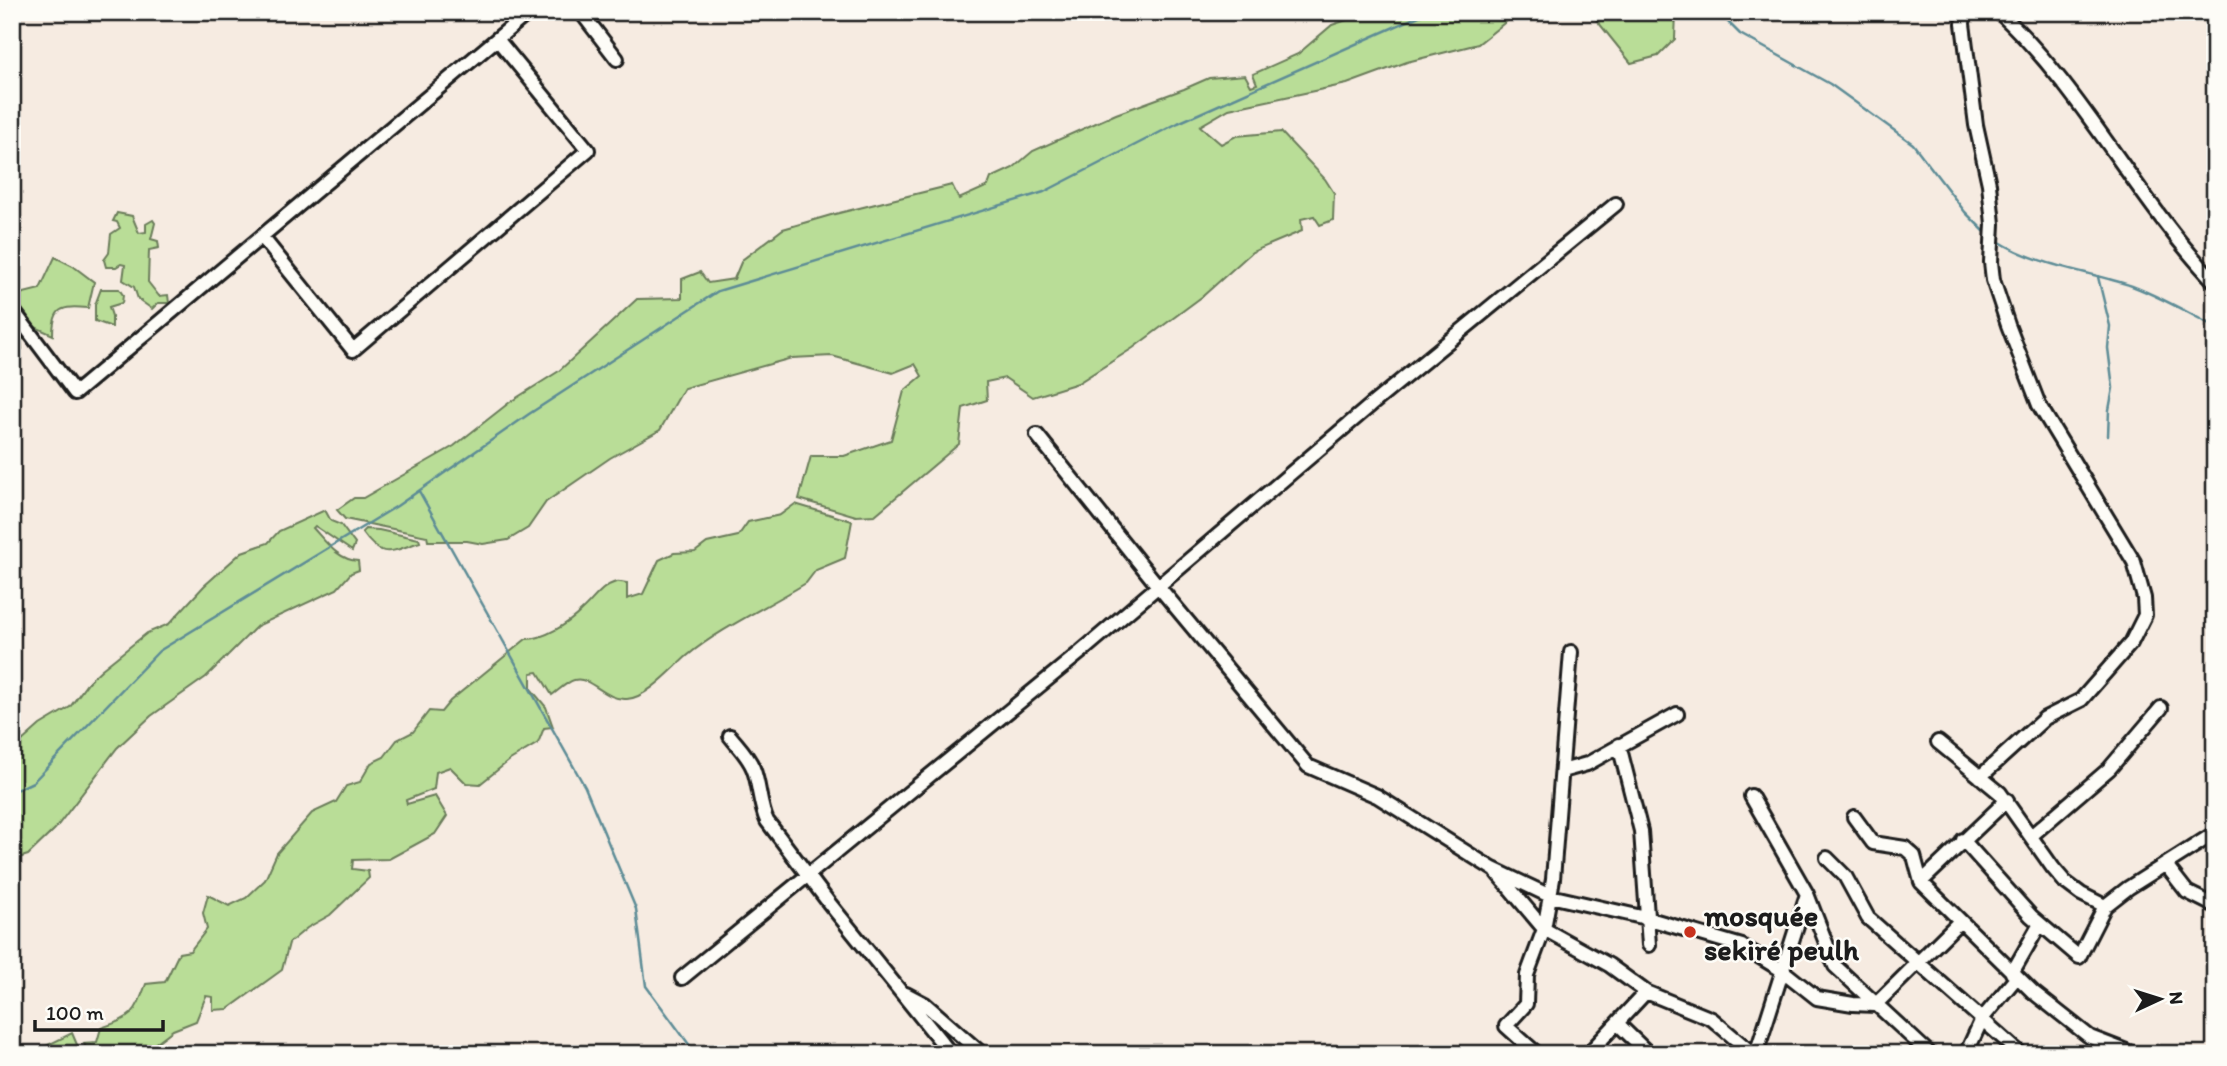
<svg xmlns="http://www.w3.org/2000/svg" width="2227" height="1066" viewBox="0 0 2227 1066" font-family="Itim,sans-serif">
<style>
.green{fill:#b9dd97;stroke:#6a7c5a;stroke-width:2}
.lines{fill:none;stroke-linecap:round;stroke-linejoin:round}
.stream{stroke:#5d8c96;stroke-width:2.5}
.minor-casing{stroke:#1c1c1c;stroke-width:18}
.minor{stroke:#fdfcf7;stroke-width:12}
.poi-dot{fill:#c8321e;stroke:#fdfcf7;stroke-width:2.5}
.labels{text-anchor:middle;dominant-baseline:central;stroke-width:5;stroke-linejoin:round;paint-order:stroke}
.poi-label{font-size:30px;font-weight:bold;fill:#1c1c1c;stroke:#fdfcf7;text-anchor:start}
</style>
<rect width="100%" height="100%" fill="#f6ebe1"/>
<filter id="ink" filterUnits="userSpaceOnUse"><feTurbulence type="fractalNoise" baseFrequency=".0143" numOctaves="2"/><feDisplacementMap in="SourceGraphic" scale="14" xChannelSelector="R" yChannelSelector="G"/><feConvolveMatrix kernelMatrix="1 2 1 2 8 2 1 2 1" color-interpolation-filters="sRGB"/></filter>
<g filter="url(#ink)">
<path class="green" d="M1363,12H1518L1478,44L1407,62L1347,84L1229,109L1200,126L1221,144L1236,136L1281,132L1325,179L1334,193L1333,220L1320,225L1314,216L1301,219L1302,231L1252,252L1203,296L1133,348L1078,383L1033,397L1005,378L986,382L987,400L963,408L959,444L875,515L856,516L799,499L811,456H844L891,440L904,391L922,376L915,364L893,373L832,356L792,358L684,388L660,430L610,458L546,502L528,528L508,540L483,544L467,541H428L427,536L345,519L337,510L354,498H363L454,446L510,402L559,371L637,299L682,298V279L700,272L708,283L734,279L742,260L783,229L831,215L952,185L959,199L988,186L991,178L1013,168L1033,151L1116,114L1184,89L1209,78L1245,75L1251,86L1257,84L1253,74L1298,54L1332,25L1359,16Z
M1590,12H1676L1675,39L1658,56L1631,63Z
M117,213L132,216L139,233L146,232V224L153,220L155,223L151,239L158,241L159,248L149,250L148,282L159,296L168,295L169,303H158L152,309L138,299L134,287L123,280L125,265L121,264L116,267H106L104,260L109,253L111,234L120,228L117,222L113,221Z
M55,257L73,266L94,282L88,308C61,306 53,307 53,335L15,318L14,329L26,333L29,330L43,338L42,347L21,338L22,349L12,352V296L40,289Z
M101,289H119L123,295L122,303L109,307L112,316V327L95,321V305Z
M795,504L852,521L845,558L816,570L806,583C769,606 719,629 687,656C673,668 647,698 627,699C605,701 590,675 574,680C567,682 559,690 552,695L538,672L531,673V689L546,707L553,727L544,728L538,743L510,760L480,784L466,783L450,767L436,772L434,789L406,800L407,804L435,796L447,816L435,834L389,859L353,860L352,869L368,871L369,878L330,915L307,928L289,943L282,970L228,1009L213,1010V997L206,996L196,1021L173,1030L141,1054H88L84,1043L97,1042L101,1028C134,1016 134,1016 146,984L165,982L179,953L190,951L207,929L203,913L208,895L229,906L246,898L265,880L277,853L312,813L336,802L346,786L360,782L371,763L384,757L397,740L413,732L429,711L441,712L450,701L526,639C544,639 568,624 581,611C592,602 601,586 616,582C620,581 623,583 627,583V599L643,594L659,560L674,553L695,552L707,543L738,536L748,522L780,515Z
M325,510L331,521L341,525L355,544L352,551L315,526L313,528C326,542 338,560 358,561L359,570L351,573L337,589L257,626L206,677L151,716L117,748L55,829L28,855L12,860V750L40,725L70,707L89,681L102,669L147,633L169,624L204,586L242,552L268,543L279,531Z
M365,529L379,530L419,539L420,542C391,551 382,561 362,532Z
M72,1033L81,1054H37L42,1048Z"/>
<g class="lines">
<path class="stream" d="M1718,12L1740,34L1830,84L1913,144L1965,212L1989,236
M1998,241C2038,266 2088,271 2132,286C2161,297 2187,312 2215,327
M2098,277L2110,326L2108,348L2113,388L2109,410L2108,436
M419,491L585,787L636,909L646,986L696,1054
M12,792L33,782L159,651L397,506L529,414L718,291L1044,192L1178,123L1428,12"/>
<g class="minor-casing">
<path id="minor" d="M581,12L617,59
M1964,12L1963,24L1976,125L1989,184L1993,224L1991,262L1993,280L2008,325L2039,405L2134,562L2144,598L2145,615L2131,643L2081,700L2045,718L1980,777
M1999,12C2084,91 2135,198 2215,282
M262,237L353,350L588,150L497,39
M12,309L75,393L529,12
M1037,435L1158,586L1308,766L1377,796L1493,869L1550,896L1646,918L1742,946L1783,971L1817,998L1853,1004L1875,1005L1960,921
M730,736C738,746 748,756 753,768C760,785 759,804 767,821L829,903L951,1054
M1938,742L2000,793L2053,868L2065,882L2081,894L2105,906
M1619,745L1641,831L1649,945
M1562,771L1587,764L1677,714
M1751,796L1807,894L1835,966L1930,1054
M1854,817L1873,843L1905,848L1914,856L1921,882L2033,992L2090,1037L2134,1054
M2031,836L2109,769L2161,708
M1963,840L2031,916L2079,957L2105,906L2128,888L2215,833
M1827,858L1845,876L1868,918L2021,1054
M2166,865L2187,892L2215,906
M1497,873L1544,929L1609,965L1646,992L1712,1019L1753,1054
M1921,882L2007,800
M2012,973L2040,924
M682,978L1082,651L1371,405L1616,204
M906,994L925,1004L982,1054
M1617,1023L1649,1054
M1537,1054L1506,1026L1526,1004L1527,975L1544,929L1553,879L1571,652
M1588,1054L1646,992
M1756,1054L1807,894
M1966,1054L1982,1019L2017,977"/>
</g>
<use href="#minor" class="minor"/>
</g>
</g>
<circle class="poi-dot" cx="1690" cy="932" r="7"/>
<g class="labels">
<g class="poi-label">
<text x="1704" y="915">mosquée<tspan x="1704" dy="34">sekiré peulh</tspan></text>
</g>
</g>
<rect width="2227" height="1066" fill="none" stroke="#fdfcf7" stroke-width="42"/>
<rect x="21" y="21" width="2185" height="1024" fill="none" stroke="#1c1c1c" stroke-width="2.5" filter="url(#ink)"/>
<g transform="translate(2160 999) rotate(86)" stroke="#fdfcf7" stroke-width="5" paint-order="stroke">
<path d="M0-5L12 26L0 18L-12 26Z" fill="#1c1c1c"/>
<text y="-10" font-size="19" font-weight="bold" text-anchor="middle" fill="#1c1c1c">N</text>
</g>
<path d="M35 1020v10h128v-10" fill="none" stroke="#1c1c1c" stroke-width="3.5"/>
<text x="46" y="1020" font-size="21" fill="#1c1c1c" stroke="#fdfcf7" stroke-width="5" paint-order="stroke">100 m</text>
</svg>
